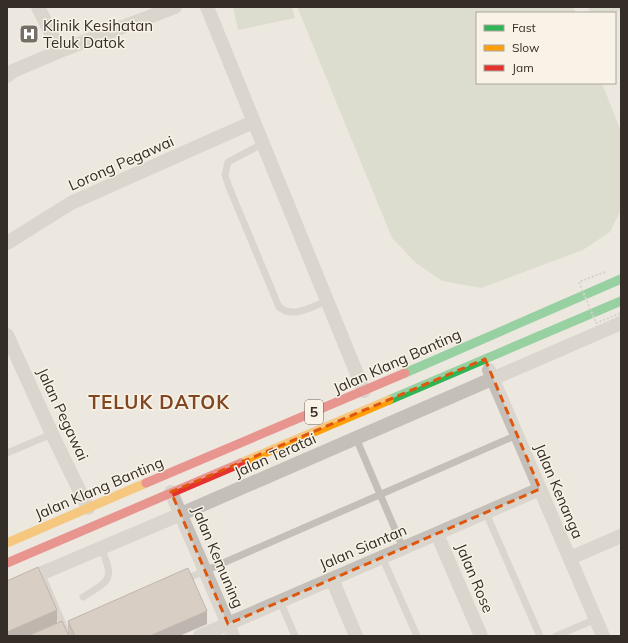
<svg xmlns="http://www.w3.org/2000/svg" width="628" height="643" viewBox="0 0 628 643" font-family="Mulish,sans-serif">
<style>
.green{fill:#cad1ba}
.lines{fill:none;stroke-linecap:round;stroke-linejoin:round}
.lane{stroke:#c4c0b9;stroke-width:7}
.street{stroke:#c4c0b9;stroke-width:14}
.fast{stroke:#30b455;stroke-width:9}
.slow{stroke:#ff9f0a;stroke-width:9}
.jam{stroke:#e5322d;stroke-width:9}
.path-bridge{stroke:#bdb8b2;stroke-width:2;stroke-dasharray:2 2;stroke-linecap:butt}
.wall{fill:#a4968b}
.shaded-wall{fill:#867a71}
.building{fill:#bfafa2;stroke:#867a71}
.marked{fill:none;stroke:#df570d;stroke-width:3;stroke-dasharray:8 5;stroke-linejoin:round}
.labels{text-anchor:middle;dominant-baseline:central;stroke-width:3;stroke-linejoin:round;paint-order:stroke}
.shield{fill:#f9f3e7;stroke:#706961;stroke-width:1}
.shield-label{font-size:14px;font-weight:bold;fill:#352e28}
.poi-label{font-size:15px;fill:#352e28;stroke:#f9f3e7;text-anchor:start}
.street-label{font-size:15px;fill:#352e28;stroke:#f9f3e7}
.district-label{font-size:19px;font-weight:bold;letter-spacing:1px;fill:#814723;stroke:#f9f3e7}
</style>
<rect width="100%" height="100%" fill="#ece8e0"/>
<path class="green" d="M233,7H292L295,18L238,30Z
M299,7H573L576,13H477V83H602L621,132V210L610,232L583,250L481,288L442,281L416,263L392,238L298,9Z
M588,7H621V10L615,13H590Z"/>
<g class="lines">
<path class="lane" d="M262,144L228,162L225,175L229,187L279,307C293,319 311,307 326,301
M356,438L403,548
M7,453L52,434
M486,513L540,636
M382,557L417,636
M41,573L68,636
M184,580L517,435
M83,597C110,580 115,580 101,548
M280,601L295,636
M556,636L596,619"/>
<path class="street" d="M38,7L60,51
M207,7L364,391
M7,76L13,71L60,51L175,7
M7,243L71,203L253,122
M7,335L52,434L88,508
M489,370L603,636
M171,492L233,636
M437,534L481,636
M570,558L621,536
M332,579L356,636
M7,588L181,514L621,323
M200,636L540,489"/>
<path class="fast" d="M405,373L621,279
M389,400L621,301"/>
<path class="slow" d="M241,463L389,400
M7,543L146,483"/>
<path class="jam" d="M146,483L405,373
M7,563L241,463"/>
<path class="path-bridge" d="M605,272L579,282L596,323L621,313"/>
</g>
<path class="wall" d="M68,621L207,624L179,636H70L68,633Z"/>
<path class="shaded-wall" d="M57,610V623L27,636H7V632Z
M207,611V624L179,636H150Z"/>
<path class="building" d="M38,567L57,610L7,632V581Z
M188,568L207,611L150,636H75L68,621Z
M62,621L69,636H28Z"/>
<path d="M0 0H628V643H0ZM485,359L540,489L228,624L171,492Z" fill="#ece8e0" fill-opacity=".55" fill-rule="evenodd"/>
<path class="marked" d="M485,359L540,489L228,624L171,492Z"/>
<defs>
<g id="hospital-square" transform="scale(1)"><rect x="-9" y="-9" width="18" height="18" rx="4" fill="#756f68" stroke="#f9f3e7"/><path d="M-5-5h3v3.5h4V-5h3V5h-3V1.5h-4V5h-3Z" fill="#fff"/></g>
</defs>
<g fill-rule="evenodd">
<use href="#hospital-square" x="29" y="34"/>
</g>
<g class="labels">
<rect class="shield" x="305" y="400" width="18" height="24" rx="3"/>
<g class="shield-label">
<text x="314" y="412">5</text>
</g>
<g class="poi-label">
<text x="43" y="25">Klinik Kesihatan<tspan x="43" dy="17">Teluk Datok</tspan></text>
</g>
<g class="street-label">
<text transform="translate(121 163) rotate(-24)">Lorong Pegawai</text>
<text transform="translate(397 361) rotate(-24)">Jalan Klang Banting</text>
<text transform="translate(63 414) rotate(65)">Jalan Pegawai</text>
<text transform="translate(275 455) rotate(-24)">Jalan Teratai</text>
<text transform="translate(99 488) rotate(-23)">Jalan Klang Banting</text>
<text transform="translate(559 491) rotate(67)">Jalan Kenanga</text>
<text transform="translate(363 547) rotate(-23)">Jalan Siantan</text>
<text transform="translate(218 557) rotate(67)">Jalan Kemuning</text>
<text transform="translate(475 578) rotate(67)">Jalan Rose</text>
</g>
<g class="district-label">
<text x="159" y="402">TELUK DATOK</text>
</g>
</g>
<rect width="628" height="643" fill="none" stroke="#352e28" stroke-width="16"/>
<rect x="476" y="12" width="140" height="72" fill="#f9f3e7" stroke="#aba49b"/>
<rect x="484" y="25" width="20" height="6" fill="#30b455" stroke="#aba49b"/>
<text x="512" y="32" font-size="12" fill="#352e28">Fast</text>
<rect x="484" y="45" width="20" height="6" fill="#ff9f0a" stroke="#aba49b"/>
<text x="512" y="52" font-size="12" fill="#352e28">Slow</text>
<rect x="484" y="65" width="20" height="6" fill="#e5322d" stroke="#aba49b"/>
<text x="512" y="72" font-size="12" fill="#352e28">Jam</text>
</svg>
